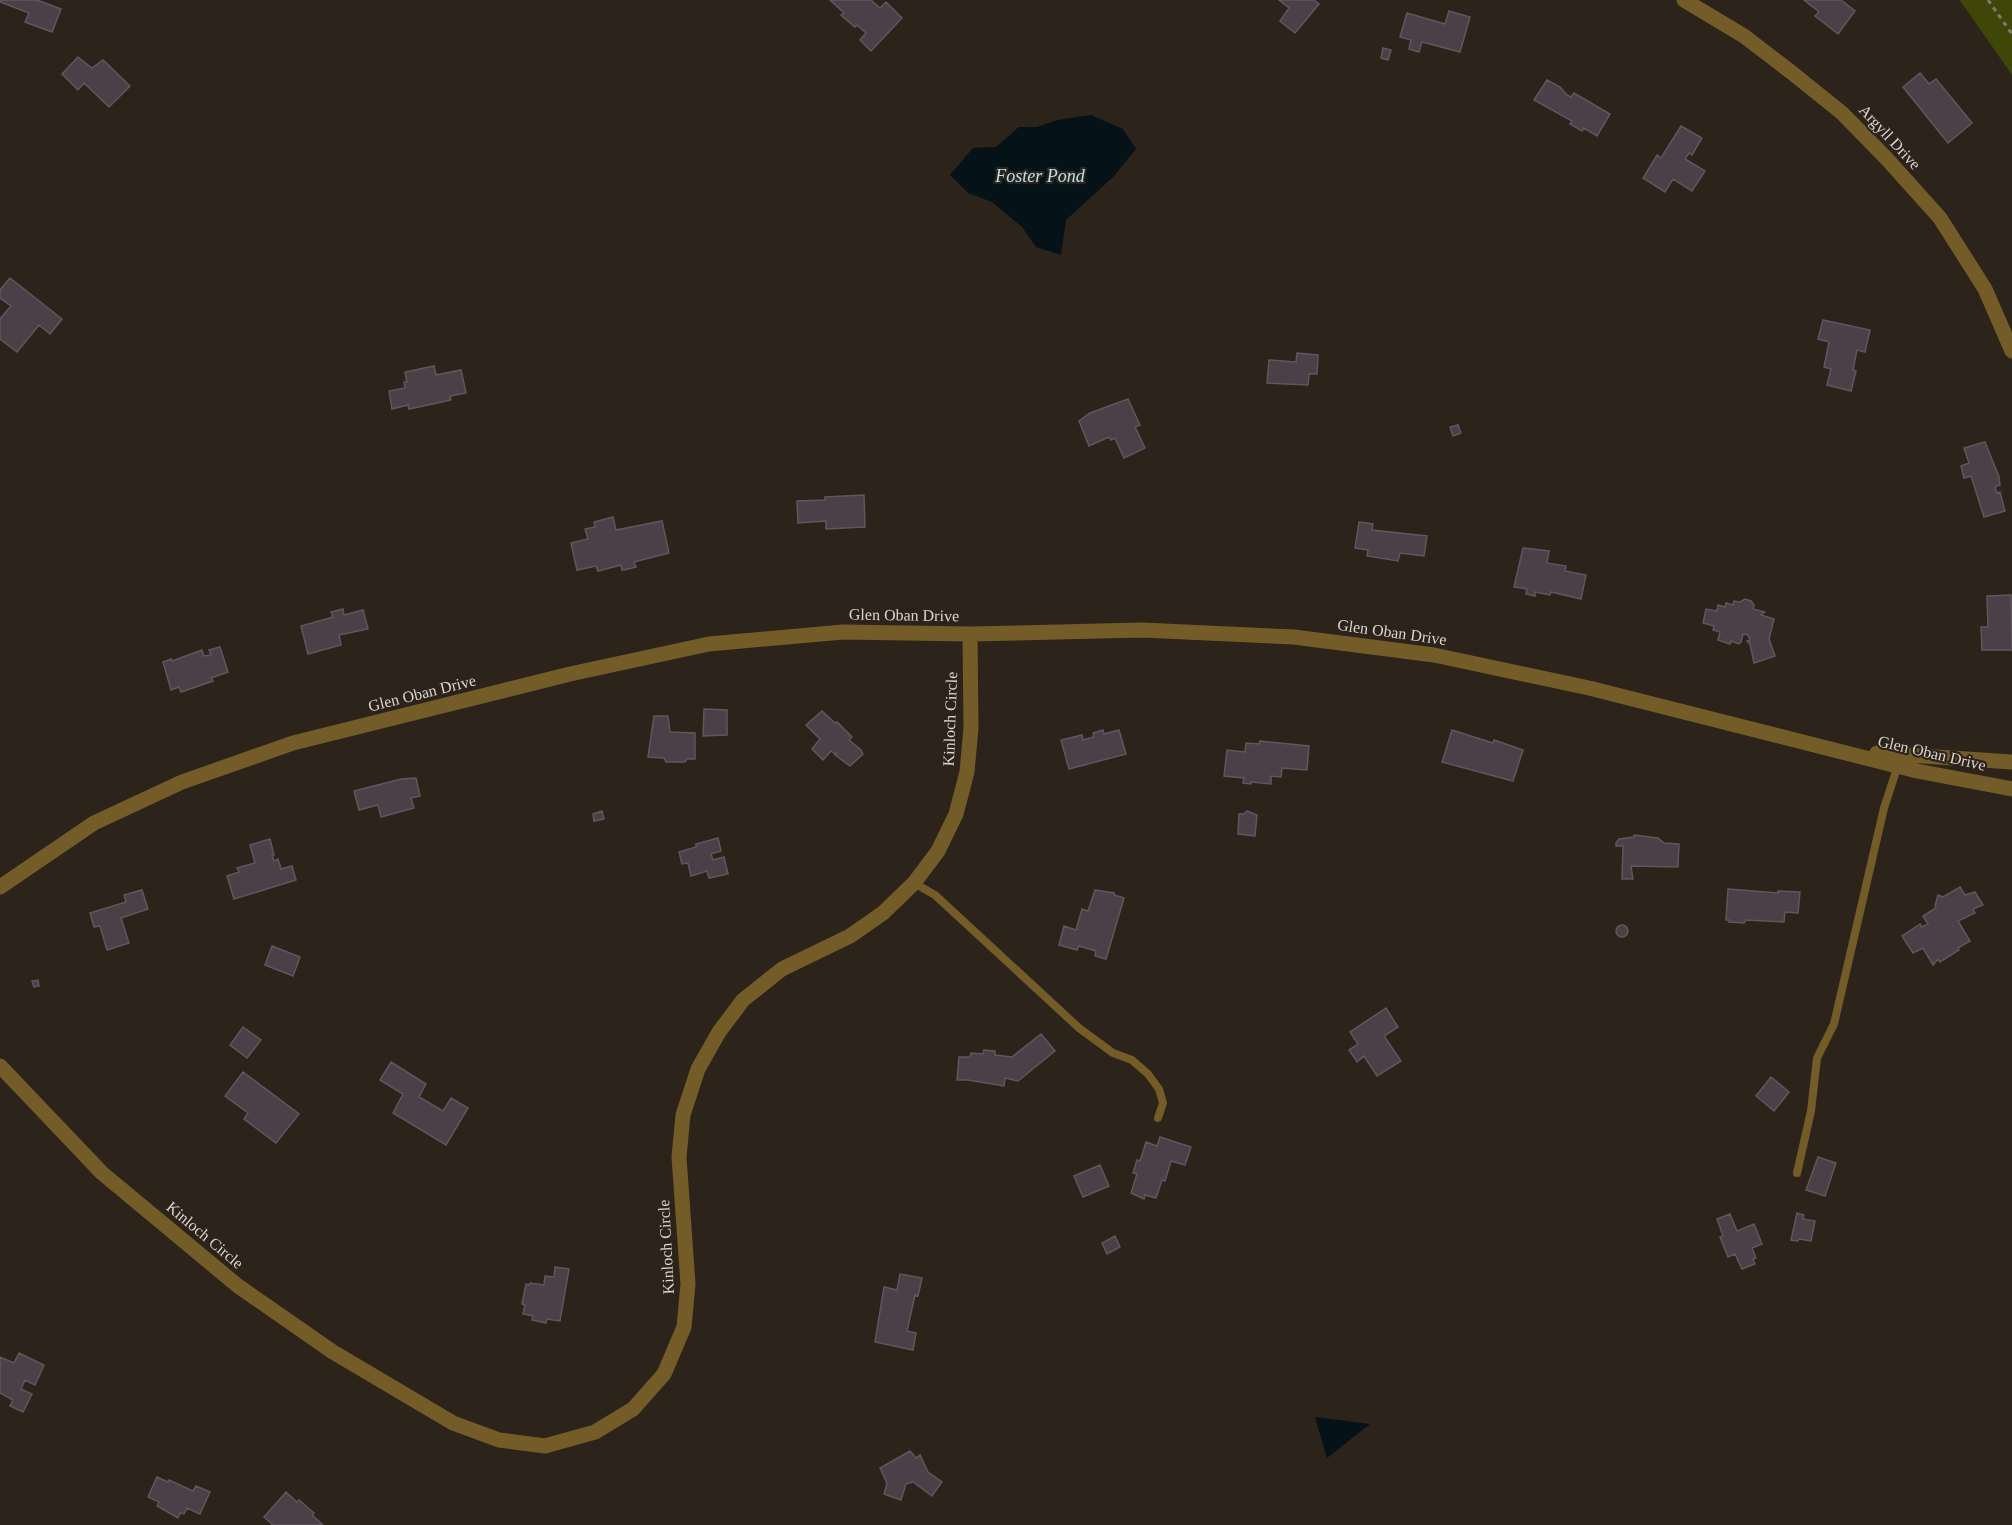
<svg xmlns="http://www.w3.org/2000/svg" width="2012" height="1525" viewBox="0 0 2012 1525" font-family="'Times New Roman',serif">
<style>
.green{fill:#3e4608}
.water{fill:#051217}
.building{fill:#4c3f47;stroke:#63555d;stroke-width:1.5}
.lines{fill:none;stroke-linecap:round;stroke-linejoin:round}
.path{stroke:#807871;stroke-width:3;stroke-dasharray:4.5 4.5;stroke-linecap:butt}
.lane{stroke:#745c28;stroke-width:8}
.street{stroke:#745c28;stroke-width:15}
.labels{text-anchor:middle;dominant-baseline:central;stroke-width:4.5;stroke-linejoin:round;paint-order:stroke}
.street-label{font-size:16px;fill:#dbd5cf;stroke:#2c231a}
.water-label{font-size:18px;font-style:italic;fill:#b3e1f5;stroke:#2c231a}
</style>
<rect width="100%" height="100%" fill="#2c231a"/>
<path class="green" d="M1959,0H2012V75L1966,9Z"/>
<path class="water" d="M1091,115L1123,129L1136,149L1113,177L1066,220L1061,255L1036,247L1022,227L992,202L968,193L950,175L973,148L996,147L1019,127H1037L1057,120Z
M1315,1417L1370,1424L1327,1458Z"/>
<path class="building" d="M0,0H37L61,9L52,32L25,22L29,13L0,2Z
M830,0H871L880,8L886,2L902,18L871,51L860,40L866,33L857,25L855,27L850,23L841,15L844,13Z
M1279,0H1314L1319,4L1295,33L1280,21L1289,8Z
M1804,0H1841L1855,11L1838,34L1815,16L1819,12Z
M1449,11L1470,17L1460,52L1422,42L1419,52L1409,49L1411,40L1400,37L1407,13L1445,24Z
M1383,48L1391,50L1388,60L1381,58Z
M78,57L92,68L103,60L130,86L109,107L84,83L78,90L62,74Z
M1920,73L1929,84L1936,79L1972,123L1948,143L1903,87Z
M1547,80L1560,87L1567,95L1571,97L1574,93L1610,114L1597,136L1584,128L1582,131L1570,124L1572,121L1534,100Z
M1681,126L1702,138L1692,155L1689,153L1685,159L1705,171L1692,191L1673,179L1665,192L1643,178L1657,155L1661,158Z
M10,278L62,319L50,334L39,325L17,352L0,339V319L11,306L0,298V290Z
M1823,320L1870,330L1865,352L1857,350L1853,370L1856,371L1851,391L1827,385L1831,369L1824,367L1829,342L1818,339Z
M1297,353L1318,355L1317,374H1309L1308,385L1267,383L1269,360L1296,362Z
M434,366L436,375L461,370L466,393L450,396L451,400L428,405L409,409L408,405L392,409L389,391L405,388L404,382H407L405,372Z
M1128,399L1140,425L1135,427L1145,448L1124,458L1115,438L1111,440L1109,437L1089,446L1079,421L1090,413Z
M1458,425L1461,433L1453,436L1450,427Z
M1985,442L1999,477L2000,485L1995,487L1997,493L2000,492L2005,511L1984,517L1971,476L1964,478L1961,466L1969,463L1964,448Z
M864,495L865,527L826,529V521L798,523L797,501L825,500V497Z
M613,517L616,530L662,521L669,553L634,562L636,567L624,570H622L621,565L598,571L596,566L577,570L571,543L588,539L585,529L595,527L594,522Z
M1359,522L1373,524L1372,530L1427,536L1424,556L1400,553L1398,561L1367,556L1368,550L1355,548Z
M1523,548L1549,551L1547,563L1566,566L1565,571L1586,575L1581,599L1551,592L1550,595L1535,592V596L1526,594L1527,589L1514,587Z
M2011,595L2012,650H1982L1981,627H1988L1987,596Z
M1745,599L1751,601L1754,605L1753,609L1765,612L1761,615L1774,619L1769,639L1775,656L1754,663L1750,644L1747,641L1750,640L1748,635L1743,634L1741,642L1739,644L1731,641L1730,644L1718,640L1720,632L1713,630L1714,626L1703,623L1706,609L1717,611L1718,605L1725,607L1726,603L1733,605L1734,601L1740,602Z
M343,609L344,615L363,610L368,629L339,635L341,645L308,654L301,626L333,617L331,612Z
M220,647L228,672L211,678L213,681L181,692L179,687L171,690L163,662L171,659L172,661L202,650L204,656L211,655L209,650Z
M704,709L727,710V735L703,736Z
M822,711L835,723L837,722L852,737L849,740L861,750L863,754L850,766L835,755L837,753L835,754L831,751L823,760L812,749L820,739L806,725Z
M654,716H668L670,732L695,733V759H687L685,762H666L664,758L648,757Z
M1103,730L1104,734L1119,730L1126,754L1069,769L1061,740L1082,735L1083,740L1094,737L1093,733Z
M1452,730L1493,743L1494,740L1523,750L1513,781L1442,762Z
M1260,741L1309,746L1307,770L1282,768L1281,777L1271,776V784L1251,782V784L1243,783L1244,778L1224,776L1227,750L1245,752L1246,743L1259,744Z
M416,778L420,796L411,798L414,808L381,817L378,805L359,810L354,791L401,779Z
M602,811L604,819L594,821L593,814Z
M1247,811L1257,815L1255,836L1238,834L1239,814H1244Z
M1634,835L1658,838L1664,843L1679,844L1678,867L1631,866L1633,879H1622L1623,846H1616V843L1619,839L1634,837Z
M718,838L721,851L711,854L713,860L724,857L728,874L709,878L707,871L691,876L688,863L682,864L679,852L696,847V844Z
M270,839L274,855H272L274,861L278,859L281,869L292,866L296,880L234,899L227,876L239,872L237,868L255,863L250,845Z
M1960,887L1965,895L1975,892L1983,905L1973,909L1975,913L1958,921L1970,941L1958,948L1959,950L1940,962L1938,959L1933,965L1923,948L1913,953L1902,936L1920,924L1922,927L1928,924L1923,916L1936,908L1935,906L1938,895L1943,897Z
M1728,889L1778,893V891L1800,892L1798,913L1785,912L1784,922L1746,920L1744,923L1729,922V920H1726Z
M142,890L148,909L121,918L129,943L107,950L100,926L94,927L90,913L126,902L124,895Z
M1095,890L1114,893V895L1124,898L1106,959L1095,956L1096,951L1079,946L1077,950L1059,945L1064,926L1076,930L1082,909L1088,911Z
M1616 931a6 6 0 1 1 12 0a6 6 0 1 1-12 0Z
M272,946L300,957L293,976L265,965Z
M38,980L39,986L34,987L32,981Z
M1386,1008L1398,1027L1384,1036L1401,1061L1377,1076L1364,1056L1357,1062L1349,1050L1358,1044L1350,1032Z
M243,1027L261,1040L247,1058L230,1045Z
M1041,1034L1055,1051L1018,1081L1005,1078L1004,1086L968,1080H957L959,1057H970L971,1053L983,1054L984,1050L995,1051V1055L1012,1057Z
M391,1062L426,1084L419,1097L443,1111L451,1098L468,1108L446,1145L393,1113L403,1094L380,1080Z
M243,1072L299,1114L276,1143L244,1119L248,1113L225,1096Z
M1771,1077L1789,1092L1774,1111L1756,1096Z
M1160,1137L1191,1147L1185,1165L1171,1161L1165,1181L1162,1180L1156,1198L1145,1195L1144,1199L1131,1193L1137,1174L1133,1173L1137,1160L1140,1161L1146,1142L1157,1146Z
M1818,1157L1836,1163L1825,1196L1806,1190Z
M1100,1165L1109,1186L1083,1197L1074,1176Z
M1797,1213L1804,1215L1803,1219L1815,1221L1811,1241L1799,1239L1798,1241L1791,1240Z
M1730,1214L1737,1231L1754,1224L1762,1244L1752,1248L1756,1258L1753,1259L1755,1264L1742,1269L1735,1254L1728,1257L1720,1237L1723,1236L1717,1219Z
M1115,1236L1120,1247L1107,1254L1102,1243Z
M555,1267L569,1269L560,1321L547,1319L546,1323L532,1320L533,1316L523,1314L525,1305L522,1304L526,1284L529,1285L530,1283L544,1285L545,1276L554,1277Z
M900,1274L922,1278L918,1296L915,1295L907,1331L916,1333L913,1350L875,1342L884,1287L897,1290Z
M19,1353L44,1365L35,1385L25,1380L21,1389L32,1394L23,1412L10,1406L13,1400L0,1393V1357L14,1363Z
M910,1451L916,1458L920,1455L928,1472L942,1482L932,1496L913,1482L906,1484L901,1500L884,1494L887,1483L880,1468Z
M157,1477L168,1482L169,1480L193,1491L196,1486L210,1492L200,1514L187,1508L184,1514L180,1513L178,1518L157,1506L159,1502L148,1497Z
M286,1492L297,1502L299,1500L314,1513L312,1515L323,1525H273L264,1517Z"/>
<g class="lines">
<path class="path" d="M1988,0L2012,34"/>
<path class="lane" d="M914,883L935,895L1079,1028L1113,1053L1132,1060L1148,1074L1159,1089L1163,1103L1158,1118
M1797,1173L1811,1111L1817,1058L1834,1024L1884,808L1898,765"/>
<path class="street" d="M1684,0L1744,36L1791,72L1842,113L1887,159L1940,218L1985,289L2012,351
M1877,753L2012,762
M0,887L94,823L182,782L293,743L570,674L709,644L843,632L970,634L1142,630L1294,637L1434,655L1589,688L1917,771L2012,789
M0,1066L102,1173L238,1286L333,1352L453,1423L499,1440L545,1446L595,1432L633,1409L664,1374L684,1327L688,1284L679,1157L683,1115L698,1069L719,1032L743,1000L782,969L850,936L883,913L914,883L938,851L956,814L967,772L971,728L970,634"/>
</g>
<g class="labels">
<g class="street-label">
<text transform="translate(1890 137) rotate(47)">Argyll Drive</text>
<text transform="translate(904 615) rotate(1)">Glen Oban Drive</text>
<text transform="translate(1392 632) rotate(8)">Glen Oban Drive</text>
<text transform="translate(422 693) rotate(-14)">Glen Oban Drive</text>
<text transform="translate(950 719) rotate(-88)">Kinloch Circle</text>
<text transform="translate(1932 753) rotate(13)">Glen Oban Drive</text>
<text transform="translate(205 1235) rotate(40)">Kinloch Circle</text>
<text transform="translate(666 1247) rotate(-93)">Kinloch Circle</text>
</g>
<g class="water-label">
<text x="1040" y="176">Foster Pond</text>
</g>
</g>
</svg>
